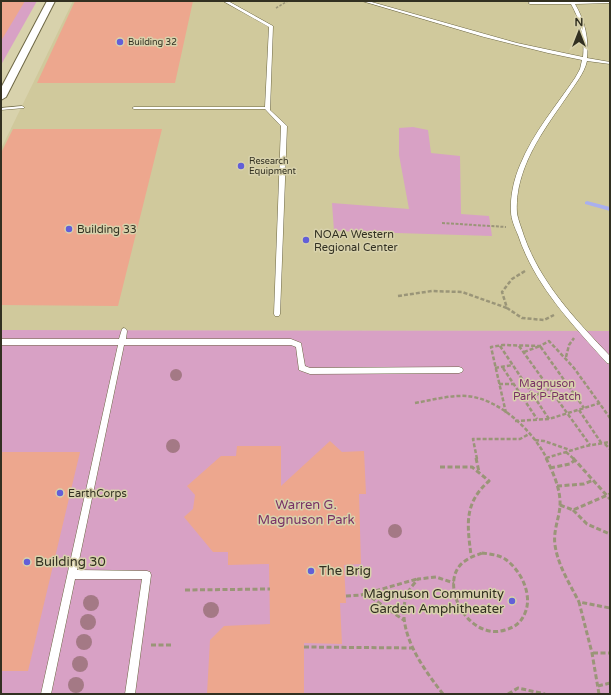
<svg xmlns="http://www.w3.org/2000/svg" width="611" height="695" viewBox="0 0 611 695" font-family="'Varela Round',sans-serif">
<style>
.built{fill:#d0c99c}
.green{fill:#d8a1c5}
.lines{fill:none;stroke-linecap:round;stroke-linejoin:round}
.stream{fill:#a9afee;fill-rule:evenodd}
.building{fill:#eda78e}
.lane-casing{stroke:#6d6744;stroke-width:1}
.street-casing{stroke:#6d6744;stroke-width:2}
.path-far3{stroke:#9a9578;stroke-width:1.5;stroke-dasharray:2.5 1.5;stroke-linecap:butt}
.path-far2{stroke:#9a9578;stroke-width:2;stroke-dasharray:3 1.5;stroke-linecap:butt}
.path-far1{stroke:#9a9578;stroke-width:2.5;stroke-dasharray:4 2;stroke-linecap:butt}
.path{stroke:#9a9578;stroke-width:3;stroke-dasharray:5 2.5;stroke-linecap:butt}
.lane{fill:#fff;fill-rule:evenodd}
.street{fill:#fff;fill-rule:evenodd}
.tree{fill:#a47985}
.poi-dot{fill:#625fd8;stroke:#d8d2ac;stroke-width:1.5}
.labels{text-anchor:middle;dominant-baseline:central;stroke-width:3;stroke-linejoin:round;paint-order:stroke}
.far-poi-label{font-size:9px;fill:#323021;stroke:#d8d2ac;text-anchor:start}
.poi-label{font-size:11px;fill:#323021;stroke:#d8d2ac;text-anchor:start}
.park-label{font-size:11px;fill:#793165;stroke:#d8d2ac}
.near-park-label{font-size:13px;fill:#793165;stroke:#d8d2ac}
.near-poi-label{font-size:13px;fill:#323021;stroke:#d8d2ac;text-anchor:start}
</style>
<rect width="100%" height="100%" fill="#d8d2ac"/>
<path class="built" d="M73,1H610V331L1,330V149Z"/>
<path class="green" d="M1,1H37L1,65Z
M413,127L428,130L431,153L460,156L461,214L489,216L492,236L334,231L332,203L409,209L399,155V128Z
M1,330L610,331V694H1Z"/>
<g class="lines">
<path class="stream" d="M587,201L610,207V211L585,204V202Z"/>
</g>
<path class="building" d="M1,1H25L1,41Z
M75,1H193L175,83H37Z
M13,129H162L118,306L1,305V153Z
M330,441L342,452L364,451L366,494H359L361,564L344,565L346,603H340L342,644L304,643V694H207L210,640L224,626L270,624L269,564L228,565V552H213L184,517L193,509L195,495L187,486L221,456H236L237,446H281V486Z
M1,452H80L28,671H1Z"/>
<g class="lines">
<g class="lane-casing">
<path id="lane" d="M223,1H228L273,26L270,110L287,126L280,314L279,316H275L274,314L281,126L265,109H134L132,108L134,107H265L269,27Z
M362,1H368L517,43L583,57C585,39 580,20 571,4H530L528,3L530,2L610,1V3L575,4C585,21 589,39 587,58L610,62V64L587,61C584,74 575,84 568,95C559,108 549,122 541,135C527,158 515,185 517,213C518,220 522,229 524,236C541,284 576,320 610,356V364L607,363C572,324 535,286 518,235C515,228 511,219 511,212C510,196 514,179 520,165C533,133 556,106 575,78L580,69L582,60L548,53L484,37Z
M22,106L24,107V108L1,110V108Z
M124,328L126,329L127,331L126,339H291L301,343L305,366L310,368L459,367L462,368L463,370L462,372L459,373L310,374L299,370L296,347L291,345H124L77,570L147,571L150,572L151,575L135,694H125L142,579H75L51,694H41L118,345H1V339H119L122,329Z"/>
</g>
<g class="street-casing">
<path id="street" d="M47,1H55L6,97L1,100V88Z"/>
</g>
<path class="path-far3" d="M276,8L288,1"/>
<path class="path-far2" d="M442,223L506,227"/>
<path class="path-far1" d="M525,271L512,279L502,292L507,308L522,318L544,320L554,315
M398,296L432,291L462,292L507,308
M500,346L549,419
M519,346L590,445
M524,352L540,346L584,408
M566,357L569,345L574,338
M495,368L513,365
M503,368L537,419
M499,384H513
M525,400L549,389
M415,403C432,400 450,395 467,396C500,399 533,431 547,459
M579,410L602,444
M506,413L491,347L503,345L540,346L549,341L574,368L610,418
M515,421L549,419L600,403
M535,440L544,441L570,450
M605,444L610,449
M566,452L574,459
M546,458L586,446L610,442
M477,459L473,439H520L529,434"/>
<path class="path" d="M476,458L479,472
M546,458C553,472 561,490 560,506C559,519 553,531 555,545C558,566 570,584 579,602
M573,458L610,499
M440,467H472L489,481C464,503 467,524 471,555
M550,468L570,464L575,460
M557,486L584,484L593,480
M560,505L573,510L610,494
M573,510L587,524L610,534
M482,553C490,554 499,555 505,559C521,570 533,595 525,613C521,623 515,627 505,630C467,642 436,580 465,561C470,557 477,555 482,553Z
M185,590L270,589
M365,593L405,621
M346,596L361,595L417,579
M151,645H172
M304,647L413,648
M593,653H610
M598,686L610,683
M443,694C423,668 396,632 406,597C408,590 414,584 418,579L436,577L454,583
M508,694L518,688L545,694
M599,694L592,653L579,602L610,608"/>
<use href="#lane" class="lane"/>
<use href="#street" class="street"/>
</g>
<g class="tree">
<circle cx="176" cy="375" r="6"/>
<circle cx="173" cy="446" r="7"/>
<circle cx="395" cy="531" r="7"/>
<circle cx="91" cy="603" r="8"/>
<circle cx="211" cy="610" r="8"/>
<circle cx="88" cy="622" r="8"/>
<circle cx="84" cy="642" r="8"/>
<circle cx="80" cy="664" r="8"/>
<circle cx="76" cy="685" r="8"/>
</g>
<g class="poi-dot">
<circle cx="120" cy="42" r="4"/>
<circle cx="241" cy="166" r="4"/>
<circle cx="69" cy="229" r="4"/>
<circle cx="306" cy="240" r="4"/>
<circle cx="60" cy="493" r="4"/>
<circle cx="27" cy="562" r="4"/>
<circle cx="311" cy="571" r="4"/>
<circle cx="512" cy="601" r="4"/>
</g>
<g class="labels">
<g class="far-poi-label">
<text x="128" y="42">Building 32</text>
<text x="249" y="161">Research<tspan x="249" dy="10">Equipment</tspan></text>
</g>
<g class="poi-label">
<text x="77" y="229">Building 33</text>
<text x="314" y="234">NOAA Western<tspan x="314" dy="13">Regional Center</tspan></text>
<text x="68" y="493">EarthCorps</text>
</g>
<g class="park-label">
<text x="547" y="383">Magnuson<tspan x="547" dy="13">Park P-Patch</tspan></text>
</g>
<g class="near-park-label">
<text x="306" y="505">Warren G.<tspan x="306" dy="15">Magnuson Park</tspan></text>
</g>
<g class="near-poi-label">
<text x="35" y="562">Building 30</text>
<text x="319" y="571">The Brig</text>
<text x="504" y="594" text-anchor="end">Magnuson Community<tspan x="504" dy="15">Garden Amphitheater</tspan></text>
</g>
</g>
<rect width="611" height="695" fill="none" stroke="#323021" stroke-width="4"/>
<g transform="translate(579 32)" stroke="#d8d2ac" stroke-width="3" paint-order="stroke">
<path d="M0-3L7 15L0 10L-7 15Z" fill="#323021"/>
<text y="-6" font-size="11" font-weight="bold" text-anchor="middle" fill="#323021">N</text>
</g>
</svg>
